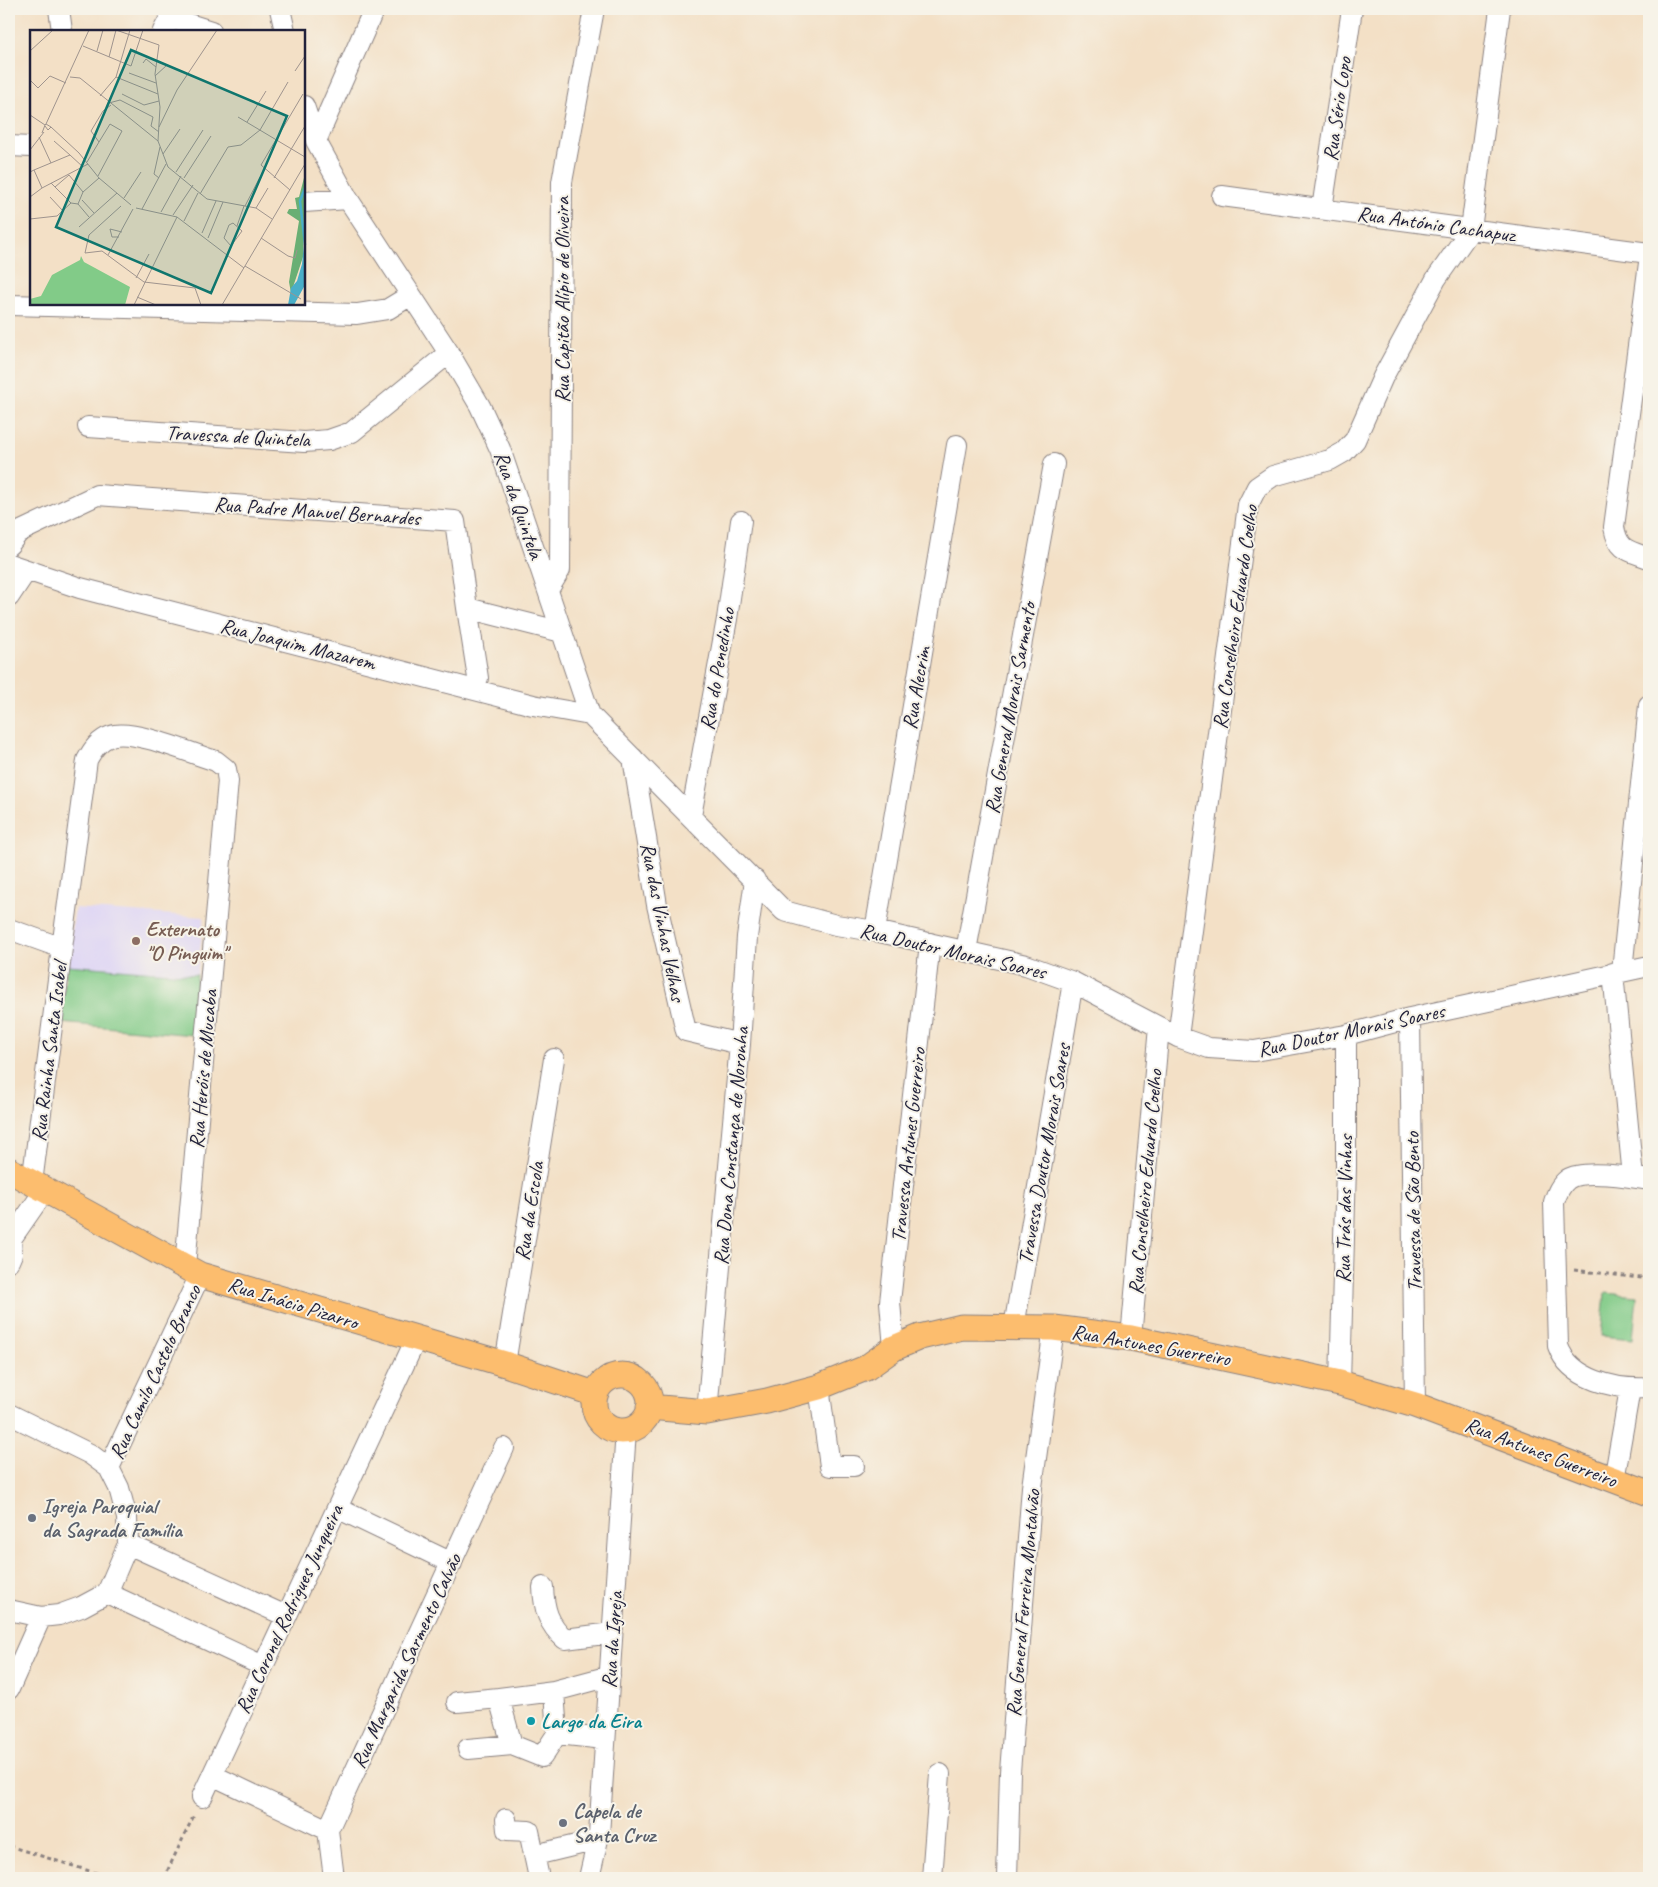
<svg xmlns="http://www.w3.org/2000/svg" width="1658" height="1887" viewBox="0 0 1658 1887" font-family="Caveat,sans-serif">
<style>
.built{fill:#ded5f5}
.green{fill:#82cb88;stroke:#527662}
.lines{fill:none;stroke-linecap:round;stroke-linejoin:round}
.minor-casing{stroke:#8a8180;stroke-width:22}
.major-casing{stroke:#8a8180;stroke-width:27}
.path{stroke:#8a8180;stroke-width:3;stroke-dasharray:4 4;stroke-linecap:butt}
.minor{stroke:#fff;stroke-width:20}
.major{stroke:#fcbd6e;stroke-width:25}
.education-dot{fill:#8d6e63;stroke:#f7f3e8;stroke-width:2}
.worship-dot{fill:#6b7280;stroke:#f7f3e8;stroke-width:2}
.culture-dot{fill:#0f9aa8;stroke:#f7f3e8;stroke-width:2}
.labels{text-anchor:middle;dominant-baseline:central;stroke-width:4;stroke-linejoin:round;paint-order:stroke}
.street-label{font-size:21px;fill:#22223b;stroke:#f7f3e8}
.education-label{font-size:21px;font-weight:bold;fill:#785e54;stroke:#f7f3e8;text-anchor:start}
.worship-label{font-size:21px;font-weight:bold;fill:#5b616d;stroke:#f7f3e8;text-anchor:start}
.culture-label{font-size:21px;font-weight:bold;fill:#0d838f;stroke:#f7f3e8;text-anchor:start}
.inset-river{fill:none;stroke:#49aec8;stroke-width:2.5}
.inset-road{fill:none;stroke:#9f948e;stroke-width:1}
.view{fill:#0f766e;fill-opacity:0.15;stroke:#0f766e;stroke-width:2.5}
.inset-edge{fill:none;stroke:#22223b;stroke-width:2.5}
</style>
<rect width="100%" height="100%" fill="#f7f3e8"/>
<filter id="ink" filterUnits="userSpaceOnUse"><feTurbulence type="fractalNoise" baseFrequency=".02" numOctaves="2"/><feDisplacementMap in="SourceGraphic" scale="10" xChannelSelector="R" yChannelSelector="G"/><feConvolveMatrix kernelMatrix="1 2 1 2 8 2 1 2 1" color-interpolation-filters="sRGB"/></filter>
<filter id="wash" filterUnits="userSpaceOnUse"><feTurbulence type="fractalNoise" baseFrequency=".0096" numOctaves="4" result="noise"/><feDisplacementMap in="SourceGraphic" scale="20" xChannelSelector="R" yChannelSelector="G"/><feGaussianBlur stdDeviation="1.12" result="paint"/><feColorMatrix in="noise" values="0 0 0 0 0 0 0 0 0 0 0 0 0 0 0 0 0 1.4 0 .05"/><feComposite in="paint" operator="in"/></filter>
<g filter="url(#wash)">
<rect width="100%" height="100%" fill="#f3e0c6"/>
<path class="built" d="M75,908L204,917L197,975L67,965Z"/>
<path class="green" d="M67,965L197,975L193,1035L60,1023Z
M1605,1293L1637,1296L1633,1339L1601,1336Z"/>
</g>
<g filter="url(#ink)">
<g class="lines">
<g class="minor-casing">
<path id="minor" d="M59,9L62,31
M280,9L285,31
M163,31L170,18L211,31
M304,106L316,141L348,199L449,353L480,406L500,449L590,715L784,911L836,925L875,931L1026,965L1073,982L1178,1037L1209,1048L1254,1051L1346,1035L1410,1018L1649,966
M316,141L374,9
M9,146L31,147
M1222,196L1649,253
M304,202L348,199
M1322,209L1352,9
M1649,263L1614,527C1618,551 1629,551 1649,558
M9,305L357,314L388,309L411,295
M88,427L304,442L329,440L352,432L449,353
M9,545L19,532L97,495L455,521L467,608L562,632
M9,564L80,588L533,705L590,715
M548,590L560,570L562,182L594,9
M9,597L27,570
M467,608L478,678
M633,758L657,905L686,1031L740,1044
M691,816L727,619L741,521
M9,929L62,948L32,1183
M875,931L957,445
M62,948L87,760C93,749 99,740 111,736C132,728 193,754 216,761L226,769L228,781L185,1266
M966,951L1054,464
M1622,971L1649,705
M1613,973L1633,1177
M1410,1018L1415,1405
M1178,1037L1248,505L1257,487L1273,476L1330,460L1344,452L1355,440L1383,377L1436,279L1471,229L1500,9
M1649,1180C1632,1177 1583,1169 1568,1179C1560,1185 1557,1193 1554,1202L1558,1346C1570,1380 1616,1390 1649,1388
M9,1261L12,1254L11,1239L45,1190
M1014,1327L1073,982
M1131,1338L1159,1027
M894,1348L890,1302L930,943
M505,1364L554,1059
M1340,1383L1346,1166V1035
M819,1387L830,1466H854
M707,1412L740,1044L747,937L755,880
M9,1414L90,1454L109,1468L119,1488L127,1518L128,1544L107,1593L81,1607L59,1615L41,1617L9,1610
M109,1468L200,1275
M1614,1480L1630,1389
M337,1508L452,1563
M128,1544L286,1616
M543,1587C544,1609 548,1624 565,1639L612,1633
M107,1593L263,1666
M9,1689L41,1617
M554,1691L557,1734
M457,1702L499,1698
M605,1739L557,1734L542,1757L512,1745L499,1698L554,1691L610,1676
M468,1749L512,1745
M212,1775L328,1830
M202,1797L416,1339
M506,1819L507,1830L529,1831L539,1878
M535,1855L597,1840
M334,1878L328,1830L504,1448
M589,1878L599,1835L626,1430
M932,1878L940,1774
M1007,1878L1010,1772L1032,1487L1054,1328"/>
</g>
<g class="major-casing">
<path id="major" d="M9,1170L200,1275L505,1364L595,1394
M594 1403a28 28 0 1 1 56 0a28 28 0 1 1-56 0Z
M649,1407L707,1412L767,1401L819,1387L866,1368L894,1348L920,1337L962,1327L1054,1328L1131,1338L1340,1383L1415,1405L1649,1493"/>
</g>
<path class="path" d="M1574,1270L1649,1279
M9,1846L112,1878
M164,1878L195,1813"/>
<use href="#minor" class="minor"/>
<use href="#major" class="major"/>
</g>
</g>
<circle class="education-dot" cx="136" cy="941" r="5"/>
<g class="worship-dot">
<circle cx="32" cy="1518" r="5"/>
<circle cx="563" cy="1823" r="5"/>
</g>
<circle class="culture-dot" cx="531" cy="1721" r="5"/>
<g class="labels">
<g class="street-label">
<text transform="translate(1337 109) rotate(-82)">Rua Sério Lopo</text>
<text transform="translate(1436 224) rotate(8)">Rua António Cachapuz</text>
<text transform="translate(562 300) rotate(-90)">Rua Capitão Alípio de Oliveira</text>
<text transform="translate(238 436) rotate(3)">Travessa de Quintela</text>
<text transform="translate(519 505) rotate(71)">Rua da Quintela</text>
<text transform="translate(317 511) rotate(4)">Rua Padre Manuel Bernardes</text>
<text transform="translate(1235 617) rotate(-82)">Rua Conselheiro Eduardo Coelho</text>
<text transform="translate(298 644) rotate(14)">Rua Joaquim Mazarem</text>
<text transform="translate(717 669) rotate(-80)">Rua do Penedinho</text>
<text transform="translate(916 688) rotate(-80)">Rua Alecrim</text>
<text transform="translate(1010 708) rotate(-80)">Rua General Morais Sarmento</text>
<text transform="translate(663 922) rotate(79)">Rua das Vinhas Velhas</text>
<text transform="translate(953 951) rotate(13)">Rua Doutor Morais Soares</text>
<text transform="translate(1351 1030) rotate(-12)">Rua Doutor Morais Soares</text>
<text transform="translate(49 1052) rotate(-83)">Rua Rainha Santa Isabel</text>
<text transform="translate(203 1069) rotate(-85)">Rua Heróis de Mucaba</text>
<text transform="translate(908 1145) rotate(-84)">Travessa Antunes Guerreiro</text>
<text transform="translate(731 1146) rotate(-85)">Rua Dona Constança de Noronha</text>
<text transform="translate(1044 1154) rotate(-80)">Travessa Doutor Morais Soares</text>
<text transform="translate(1145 1182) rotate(-85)">Rua Conselheiro Eduardo Coelho</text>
<text transform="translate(1344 1209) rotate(-89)">Rua Trás das Vinhas</text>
<text transform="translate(529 1211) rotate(-81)">Rua da Escola</text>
<text transform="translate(1413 1212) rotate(-91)">Travessa de São Bento</text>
<text transform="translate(293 1303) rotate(17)">Rua Inácio Pizarro</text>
<text transform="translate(1151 1345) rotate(10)">Rua Antunes Guerreiro</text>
<text transform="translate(155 1372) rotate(-65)">Rua Camilo Castelo Branco</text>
<text transform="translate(1541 1452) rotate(21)">Rua Antunes Guerreiro</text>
<text transform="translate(1023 1603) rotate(-85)">Rua General Ferreira Montalvão</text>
<text transform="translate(289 1609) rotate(-65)">Rua Coronel Rodrigues Junqueira</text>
<text transform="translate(612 1640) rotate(-86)">Rua da Igreja</text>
<text transform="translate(406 1661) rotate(-65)">Rua Margarida Sarmento Calvão</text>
</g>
<g class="education-label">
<text x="146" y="929">Externato<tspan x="146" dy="24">"O Pinguim"</tspan></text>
</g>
<g class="worship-label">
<text x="42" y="1506">Igreja Paroquial<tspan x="42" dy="24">da Sagrada Família</tspan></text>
<text x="573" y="1811">Capela de<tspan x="573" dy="24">Santa Cruz</tspan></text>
</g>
<g class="culture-label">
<text x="541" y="1721">Largo da Eira</text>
</g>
</g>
<g transform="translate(30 30)">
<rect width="275" height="275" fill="#f3e0c6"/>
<path d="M51,226L54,232L100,257L95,275H0V269L11,266L22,245L50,230Z" fill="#82cb88"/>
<path d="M275,144L273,227L261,263L259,252L269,191L257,183L259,179H267L265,168L269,167Z" fill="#69af74"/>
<path d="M275,203V255L264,275H258L261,258L267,251L272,234Z" fill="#49aec8"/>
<path class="inset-river" d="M275,158L270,171L275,215"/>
<path class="inset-road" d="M86,0L129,15L125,44L130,77L128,111L138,137L177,169L226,178L242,189M53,16L101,36L113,0M0,21L23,0M67,21L73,0M79,27L86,0M113,33L116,29L126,37M265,41L275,26M99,43L126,53M125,46L137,35M40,47L50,48L128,111M86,47L128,64M0,50L8,58L20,46L36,53M92,64L114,75L129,71M70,66L86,47L100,0M79,73L90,70L123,87L121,96L129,102M0,85L15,95M208,87L275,127M217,92L236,61M16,94L59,0M21,97L49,123L69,148L101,175M129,97L147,60L187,0M12,103L15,95L16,94L21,97L18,100L15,96M9,107L21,133M24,111L40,125M0,120L14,102M133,124L150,99M57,132L69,112L61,101L73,81L81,75M4,140L40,125L53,137M0,142L4,140L12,158L0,167M146,142L173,100M68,146L92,101L80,94L69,112M129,148L124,144L130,117M154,148L181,106M244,148L275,96M21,153L41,173M25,157L39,145L53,162M12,158L58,134M260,160L231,135L273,64M53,162L69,148M170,164L198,117L211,115L230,100L258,52M20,167L33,181M94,168L111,142M52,170L64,183M41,173L48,174L53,162M48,174L59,187M91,176L59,205L55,223L72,221L114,252L165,258L171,275M215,176L230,147M106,178L147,187L214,238M226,178L238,158M112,179L136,134M131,182L151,146M143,185L163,155M0,189L27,186L41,173M154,191L168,163M203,193L212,201L201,216L194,208L199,195ZM207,196L214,176M49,197L87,163M172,203L186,171M89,207H82L80,199L92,202M178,208L193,172M231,208L258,226L265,228L267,220M78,225L103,179M215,236L271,269M106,248L119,224M107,267L126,275M104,275L147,187M192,275L275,134"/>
<path class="view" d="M101,20L257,86L181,263L26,197Z"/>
<rect width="275" height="275" class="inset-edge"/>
</g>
<rect width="1658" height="1887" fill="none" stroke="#f7f3e8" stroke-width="30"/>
</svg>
